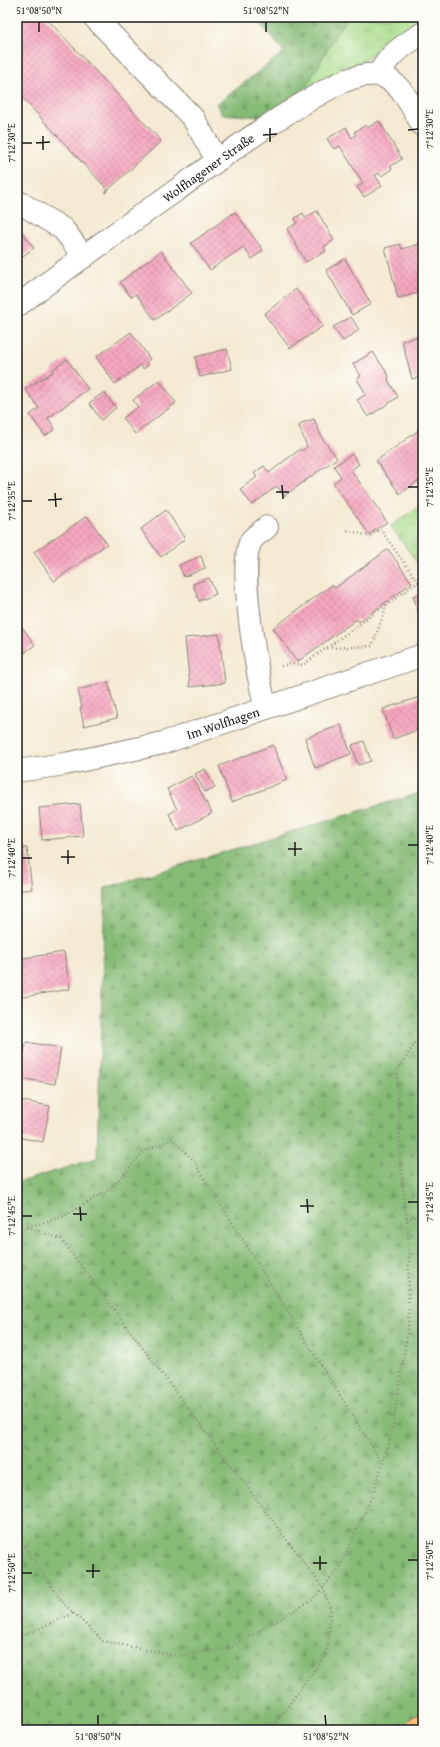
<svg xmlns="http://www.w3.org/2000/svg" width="440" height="1747" viewBox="0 0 440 1747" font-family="'Gentium Book Plus',serif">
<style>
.grass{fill:url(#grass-tufts);stroke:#627c53}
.forest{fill:url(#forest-firs);stroke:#516c49}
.building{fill:url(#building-cross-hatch)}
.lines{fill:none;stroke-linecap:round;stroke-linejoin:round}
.minor-casing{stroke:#888276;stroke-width:24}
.major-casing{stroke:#888276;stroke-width:24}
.path{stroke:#888276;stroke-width:2.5;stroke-dasharray:1 3;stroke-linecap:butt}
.minor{stroke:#fff;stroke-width:22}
.major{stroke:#febc71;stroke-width:22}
.ticks{fill:none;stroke:#1c1c1c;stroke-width:1.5}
.labels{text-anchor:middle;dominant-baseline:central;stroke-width:4;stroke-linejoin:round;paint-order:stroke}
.street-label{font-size:13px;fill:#1c1c1c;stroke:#fdfcf7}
.neatline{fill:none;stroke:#1c1c1c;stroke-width:1.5}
.ticks-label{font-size:10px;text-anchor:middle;fill:#1c1c1c}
</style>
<defs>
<pattern id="grass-tufts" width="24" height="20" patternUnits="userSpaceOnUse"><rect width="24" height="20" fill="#a8db8a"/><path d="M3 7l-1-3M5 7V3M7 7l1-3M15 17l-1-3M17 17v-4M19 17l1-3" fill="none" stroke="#90bb76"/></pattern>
<pattern id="forest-firs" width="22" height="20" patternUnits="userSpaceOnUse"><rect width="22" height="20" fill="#86bb76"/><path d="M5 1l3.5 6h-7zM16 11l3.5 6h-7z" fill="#73a066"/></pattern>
<pattern id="building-cross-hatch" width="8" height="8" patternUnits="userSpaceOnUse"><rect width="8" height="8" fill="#f5a6bf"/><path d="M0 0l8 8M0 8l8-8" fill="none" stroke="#d18ea4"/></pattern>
</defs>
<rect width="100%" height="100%" fill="#fdfcf7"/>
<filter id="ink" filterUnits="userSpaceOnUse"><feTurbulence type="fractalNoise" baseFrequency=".025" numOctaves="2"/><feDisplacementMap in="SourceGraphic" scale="8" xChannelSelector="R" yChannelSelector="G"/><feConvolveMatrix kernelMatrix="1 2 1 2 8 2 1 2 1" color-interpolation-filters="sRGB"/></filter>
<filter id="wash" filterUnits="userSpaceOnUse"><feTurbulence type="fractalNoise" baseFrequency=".012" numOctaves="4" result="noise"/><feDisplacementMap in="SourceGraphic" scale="16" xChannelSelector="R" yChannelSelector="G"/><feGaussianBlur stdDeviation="0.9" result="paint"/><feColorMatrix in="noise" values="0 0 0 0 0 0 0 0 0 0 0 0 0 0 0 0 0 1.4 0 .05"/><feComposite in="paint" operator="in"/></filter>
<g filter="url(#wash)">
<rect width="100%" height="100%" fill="#f4e9d1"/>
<path class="grass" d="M350,17H423V22L386,44L355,66L303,92L338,30Z
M423,504V564L417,562L391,526Z"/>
<path class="forest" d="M256,17H350L338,30L303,93L263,117L222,114L217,104L284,52Z
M423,792V1730H17V1183L97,1158L105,888Z"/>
<g id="blocks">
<path class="building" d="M17,17H45L161,141L105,193L107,189L17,92Z
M379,121L402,159L391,166L392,169L381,176L379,173L375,175L382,186L364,197L357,187L363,183L351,164L340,146L334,149L327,139L346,127L352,138L356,135L354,132L366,125L367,128Z
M317,211L334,240L324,247L326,251L306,262L287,229L297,223L295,218L303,213L305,218Z
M235,212L263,250L252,259L243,247L210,270L191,243Z
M17,225L34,248L17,260Z
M423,238V292L398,298L385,248L400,244L402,249L420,244L419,239Z
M161,251L192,293L155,320L136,294L131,297L120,282Z
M345,259L371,304L352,315L326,270Z
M296,289L323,326L290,348L264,314Z
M351,317L359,330L343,341L333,327Z
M131,332L150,359L146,362L148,365L143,369L141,365L115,384L96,357Z
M423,335V376L412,379L402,341Z
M227,349L232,369L200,377L195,357Z
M373,352L389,376L388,380L398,397L368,417L357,400L366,394L357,379L361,376L353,364Z
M67,359L88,389L48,418L55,429L45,436L30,415L39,408L25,389L53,372L52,370Z
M159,380L176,403L135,434L123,418L138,407L133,400Z
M104,392L116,408L101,420L89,403Z
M314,419L322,438L337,458L284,496L277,486L252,505L240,489L257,477L254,473L264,466L269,473L300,449L302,451L307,447L299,426L302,424L301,423Z
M423,427V477L400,494L376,461Z
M352,454L359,464L351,470L387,522L369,534L333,483L341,477L334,466Z
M166,510L185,539L161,557L141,529Z
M87,516L107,544L54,581L34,552Z
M388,549L412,583L359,622L357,619L297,662L273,628L332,585L335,588Z
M201,556L205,568L184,577L179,565Z
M209,578L216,594L199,601L193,584Z
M423,593V616L420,617L413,596Z
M17,620L35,645L17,658Z
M219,634L225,683L190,687L185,638Z
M108,682L117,718L84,726L80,708H82L78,690Z
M420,697L423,707V728L393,739L383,709Z
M341,725L351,754L315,768L305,738Z
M364,741L371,761L358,765L352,745Z
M273,745L287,780L232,802L219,766Z
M205,769L215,787L205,792L195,774Z
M192,776L212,813L178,831L169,814L177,809L167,789Z
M80,804L83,836L42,840L39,808Z
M27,848L32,889L17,891V849Z
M64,952L70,989L17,998V959Z
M26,1042L61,1048L55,1084L19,1078Z
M17,1100L50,1106L43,1142L17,1137Z"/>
</g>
</g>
<g filter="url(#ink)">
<use href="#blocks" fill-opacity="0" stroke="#888276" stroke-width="1"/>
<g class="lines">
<g class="minor-casing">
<g id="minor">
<path d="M94,17L193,118L217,160"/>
<path d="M379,75C389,53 403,46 423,33"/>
<path d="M17,201L63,229L84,257"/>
<path id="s1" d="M17,306C70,266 124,227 178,189C228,153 278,116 332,87C345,80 363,73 378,75C400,79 412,108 423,126"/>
<path d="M266,708C258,678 237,567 251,541C254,536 263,531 267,527"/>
<path id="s2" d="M17,771L65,764L163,743L423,655"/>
</g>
</g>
<g class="major-casing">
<path id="major" d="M417,1730L423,1725"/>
</g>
<path class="path" d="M418,582L423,583
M327,648L372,646L387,605
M281,666L289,664L303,665L418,582L380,529L369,536L347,530
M407,1220L416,1216L423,1199
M27,1227L61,1239L323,1588L331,1610L327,1653L276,1722L265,1730
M17,1232L27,1227L62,1217L111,1189L144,1151L173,1139L193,1160L382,1463
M17,1536L64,1604L103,1641L179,1656L230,1648L312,1600L339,1569L372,1496L391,1437L408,1329L409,1246L400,1155L397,1071L423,1031
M17,1638L74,1613"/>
<use href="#minor" class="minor"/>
<use href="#major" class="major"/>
</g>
</g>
<path class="ticks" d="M39,22V32M266,22V32M270,128V142M408,130L418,129M263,135L277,134M43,136V150M22,143H32M36,143L50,142M282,485L283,499M408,487H418M276,492H289M55,493L56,507M48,500L62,499M22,501H32M295,842V856M408,845H418M288,849H302M68,850V864M61,857H75M22,858H32M307,1199L308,1213M408,1202H418M300,1206H314M80,1207L81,1221M73,1214H87M22,1216H32M320,1556V1570M408,1560H418M313,1563H327M93,1564V1578M86,1571H100M22,1573H32M98,1715V1725M325,1715L326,1725"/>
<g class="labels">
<g class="street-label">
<text stroke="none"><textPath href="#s1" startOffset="236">Wolfhagener Straße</textPath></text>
<text stroke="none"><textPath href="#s2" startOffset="212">Im Wolfhagen</textPath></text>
</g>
</g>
<rect width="440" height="1747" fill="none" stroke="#fdfcf7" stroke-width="44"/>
<rect x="22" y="22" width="396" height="1703" class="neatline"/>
<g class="ticks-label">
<text x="39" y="14">51°08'50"N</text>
<text x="266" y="14">51°08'52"N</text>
<text transform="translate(429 129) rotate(-90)" y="4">7°12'30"E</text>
<text transform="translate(11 143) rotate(-90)" y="4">7°12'30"E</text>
<text transform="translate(429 487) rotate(-90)" y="4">7°12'35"E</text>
<text transform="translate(11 501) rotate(-90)" y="4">7°12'35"E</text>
<text transform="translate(429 845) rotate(-90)" y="4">7°12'40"E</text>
<text transform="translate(11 858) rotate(-90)" y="4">7°12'40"E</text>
<text transform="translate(429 1202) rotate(-90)" y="4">7°12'45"E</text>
<text transform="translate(11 1216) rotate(-90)" y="4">7°12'45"E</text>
<text transform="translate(429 1560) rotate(-90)" y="4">7°12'50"E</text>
<text transform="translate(11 1573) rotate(-90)" y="4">7°12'50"E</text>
<text x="98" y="1740">51°08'50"N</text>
<text x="326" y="1740">51°08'52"N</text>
</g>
</svg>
